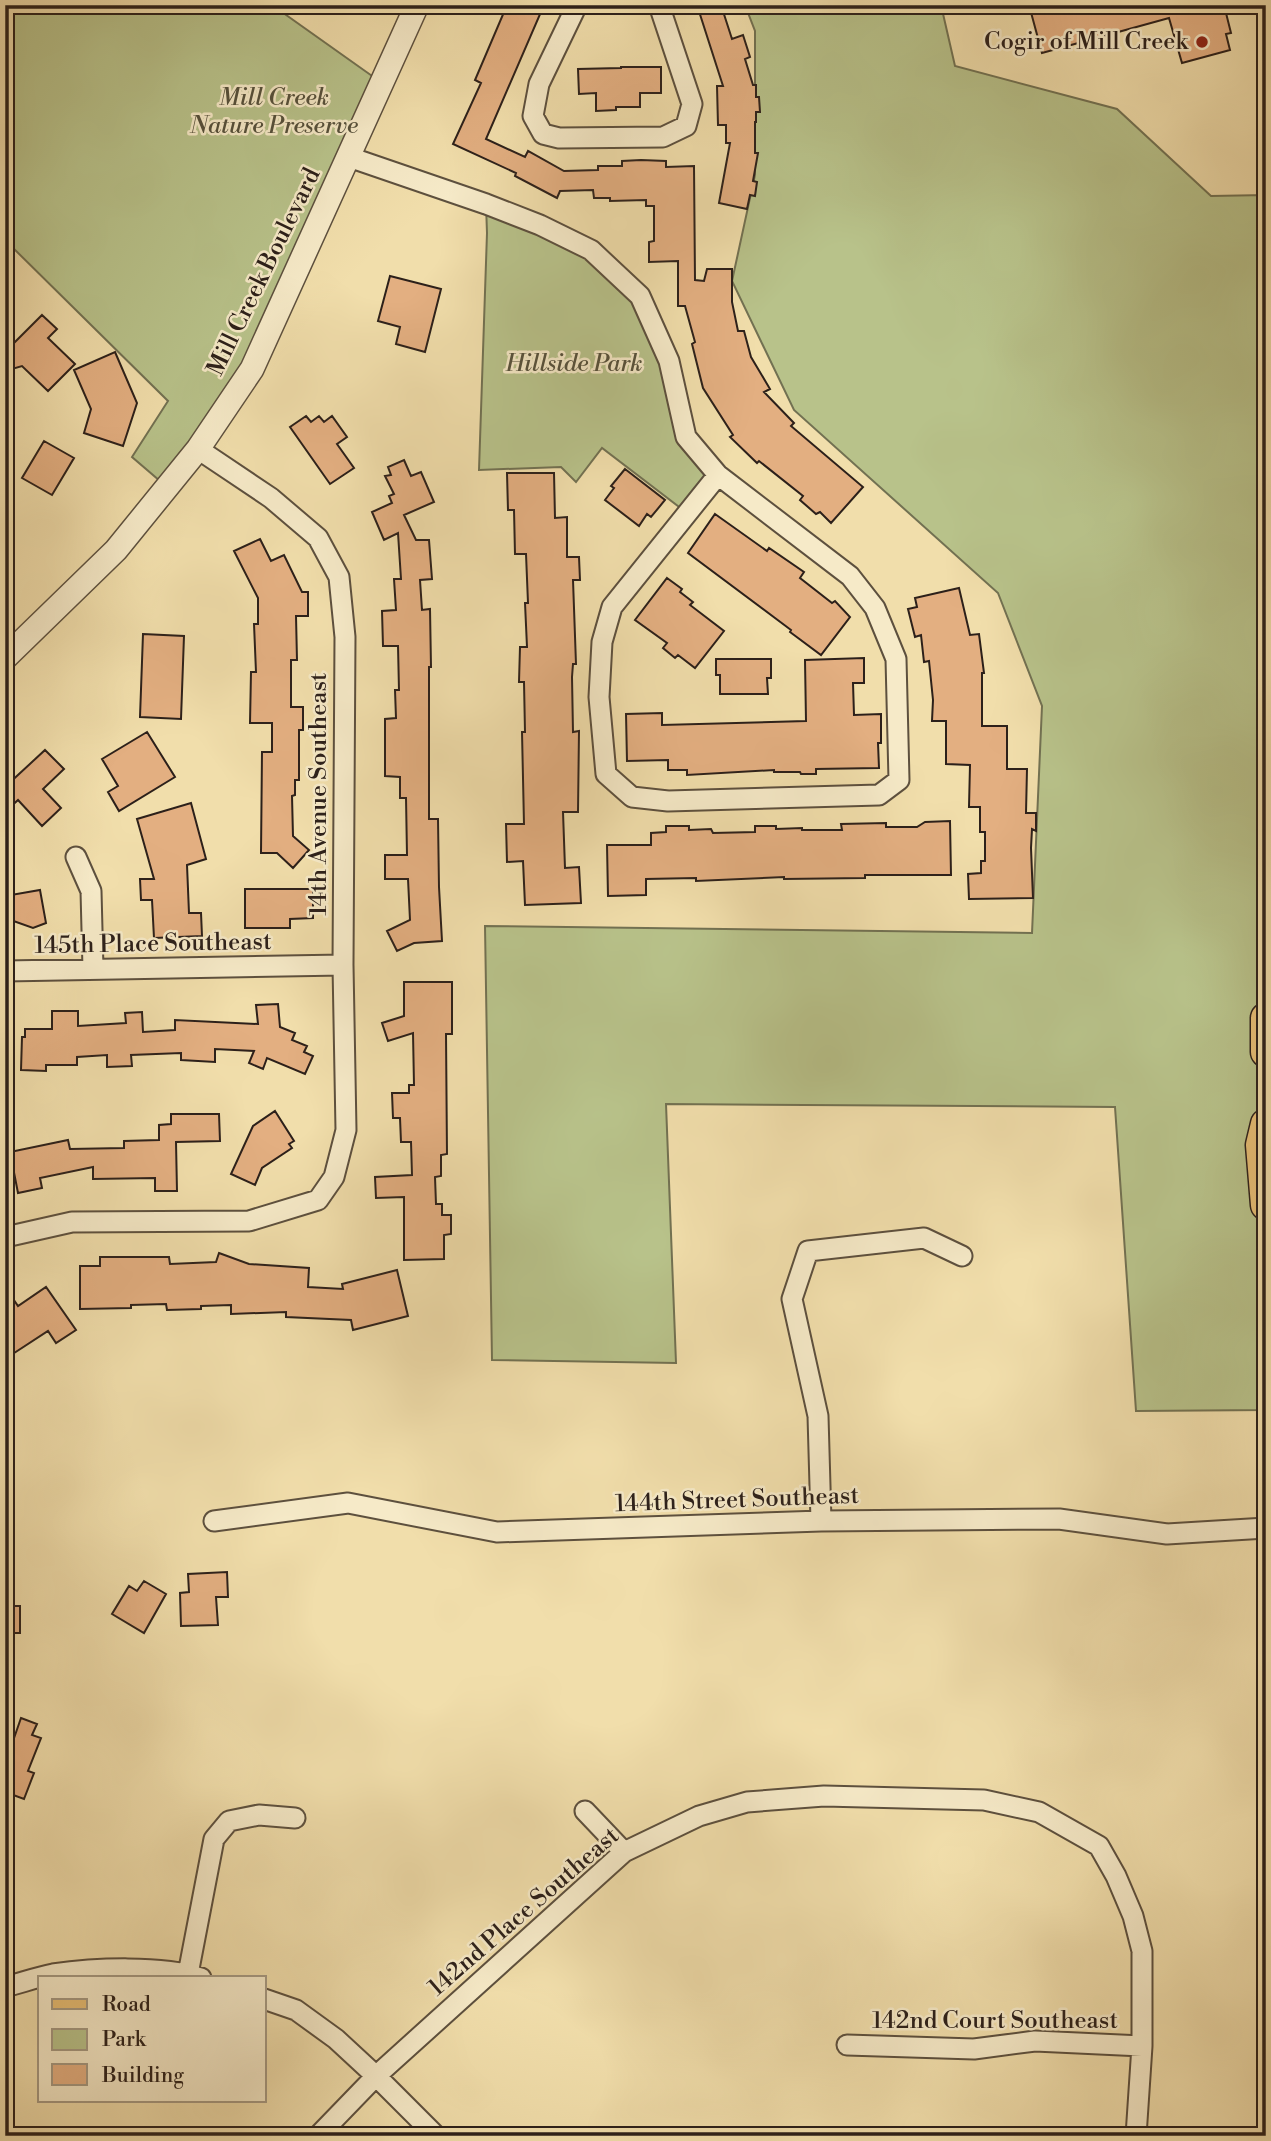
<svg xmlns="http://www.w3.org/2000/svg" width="1271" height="2141" viewBox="0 0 1271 2141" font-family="'Libre Bodoni',serif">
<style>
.green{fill:#b8c28a;stroke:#727152;stroke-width:2}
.building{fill:#e3af81;stroke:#2c201a;stroke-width:2}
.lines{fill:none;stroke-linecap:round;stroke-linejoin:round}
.minor-casing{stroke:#5d503e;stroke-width:23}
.tertiary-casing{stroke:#5d503e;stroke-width:26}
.primary-casing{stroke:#2c201a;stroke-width:33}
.minor{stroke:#f6eac8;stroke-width:19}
.tertiary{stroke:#f6eac8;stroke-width:23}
.primary{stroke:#e8bf76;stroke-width:30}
.poi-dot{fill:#8f2418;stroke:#f6eac8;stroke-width:2.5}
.labels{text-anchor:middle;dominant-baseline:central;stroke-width:5;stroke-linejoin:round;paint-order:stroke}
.poi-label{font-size:24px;fill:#2c201a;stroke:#f6eac8;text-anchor:end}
.park-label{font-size:24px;font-style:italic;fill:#56513c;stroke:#f6eac8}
.street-label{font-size:24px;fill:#2c201a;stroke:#f6eac8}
</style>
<rect width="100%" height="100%" fill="#f1deab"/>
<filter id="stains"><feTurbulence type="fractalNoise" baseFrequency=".00286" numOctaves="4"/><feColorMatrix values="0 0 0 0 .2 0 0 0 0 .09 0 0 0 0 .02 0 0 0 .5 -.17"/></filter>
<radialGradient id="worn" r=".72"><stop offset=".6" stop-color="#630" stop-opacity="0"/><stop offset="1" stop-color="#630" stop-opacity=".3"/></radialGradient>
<path class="green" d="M5,5H272L382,83L252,369L167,487L132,457L168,401L5,240Z
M745,5H941L955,66L1117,109L1211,196L1266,195V1410L1136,1411L1115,1107L666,1104L676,1363L492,1360L485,926L1032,933L1042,706L998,593L794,410L732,281L755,175V31Z
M486,204L540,225L640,296L686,437L718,475L687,513L602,448L576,482L561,467L479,470L487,233Z"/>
<path class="building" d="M507,5H544L486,139L525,157L528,151L564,171L598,170V166H622V161L641,160L666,161V167L694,166L695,280L704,281L707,269H732V302L738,331H744L751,357L770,389L764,392L794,423L791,426L863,487L831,523L820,512L816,514L800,500L803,496L759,461L757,463L730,437L733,435L703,388L692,344L695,342L685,306H678V261L649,262V242L654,241V206H646V200L610,201V198H594L593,190L560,191L557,198L515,176L516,173L453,144L481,83L475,80Z
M697,5H721L732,39L743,35L750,57L745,59L753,85H756V97H759L760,112H756V122H755V153H758L753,181L757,182L755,196L750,195L747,209L719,203L730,143H726V125H718L717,86H723Z
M1029,5H1224L1231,33L1226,34L1230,50L1182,63L1169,18L1042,53Z
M621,67H661V93H640V107H616V110L596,111V93L579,94L578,69L621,68Z
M390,276L441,289L425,352L396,344L400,327L378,321Z
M42,315L57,329L48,338L75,364L48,391L22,366L5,371V352Z
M115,352L137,403L123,446L84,433L91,409L74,370Z
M306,416L311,422L319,416L324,422L332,416L347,437L337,444L354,468L330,484L290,427Z
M44,441L74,458L52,495L22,478Z
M404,460L411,476L421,472L434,502L404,515L416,540H429L432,579L420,580L422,610L430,609L431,667H429V819H438L439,887L442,941L414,943L397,951L387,931L410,920L408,879H385V855H407L406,798H400V777L385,776V719L396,718L395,690H399L398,646H383L382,611L396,610L394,579H401L398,533L384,540L372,512L392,503L389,496L394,494L385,476L391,475L388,467Z
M625,469L665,500L651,517L647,514L639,526L605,500L614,488L611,486Z
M507,473H554L555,518L567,517V557H579L580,580H573L576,664H573L572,677L573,732L579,731L578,812H563L565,868L579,867L581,903L525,905L523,861L507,862L506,824H524L522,732H525L524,682H519L520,647H527L525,603H528L526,554H515L514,510H508Z
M715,514L767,551L769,548L804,572L800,578L832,603L835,601L850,617L821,655L790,632L791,630L688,553Z
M260,539L271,561L284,555L302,592H308V616H296L297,660H291V707H303V730H299V780H295V795L292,796L293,836L309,850L293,868L277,853H261L262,752H272V723H250L251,672H256L254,624H258V598L234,551Z
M667,578L682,589L680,592L693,602L690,605L724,631L695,668L678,655L675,658L663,648L667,643L635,620Z
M959,588L970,635L979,634L984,673H982V726H1007V769H1027L1026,813H1036V831L1032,829L1031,848L1033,898L969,899L968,874L981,873V861H985V832H980V807H969L970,765L946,764V721H932L933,700L929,661L924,662L921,635L915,637L908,609L917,607L915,598Z
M143,634L184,636L181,719L140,717Z
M864,658V683H853L854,715L881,714V743H878L879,768L816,769V774H801L800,772H774V770L687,775V770H668V760L627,761L626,714L662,713V725L806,721L805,660Z
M716,659H771V678H767L768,694H720V675H716Z
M147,732L175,777L119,811L108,792L118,786L102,759Z
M45,750L64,769L43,789L61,808L42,826L18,800L5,812V787Z
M191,803L206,859L187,865L189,913H201L202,936L154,938L152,900H141L140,879H154L137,819Z
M950,821L951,875H865V878L784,879V877L696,881V878L646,879V895L608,896L607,845H651V833L666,832V826H689V830L711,829L713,833L755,832V826H776V829L802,828V830H842L841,824L886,823V827H917L925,822Z
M245,889H313V918L290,919V928H245Z
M40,890L46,923L33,928L5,918V896Z
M404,982H452V1034H446L447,1154L441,1155V1176L435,1177L436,1204H442V1215H451V1234L444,1235V1259L404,1260V1197L376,1198L375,1177L412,1175L411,1142H401L400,1118H393L392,1093H409V1085H414L413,1033L388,1041L382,1023L404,1016Z
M278,1004L280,1027L295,1033L292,1040L307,1046L304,1052L313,1056L305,1074L267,1058L263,1069L249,1063L254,1051L215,1049V1062L181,1060V1053L131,1055L132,1066L107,1067V1055L77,1057V1065H46V1071L21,1070L22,1037H25V1029H52V1011H78V1026L126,1023L125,1013L142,1012L143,1032L175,1030V1020L258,1024L256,1005Z
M275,1111L294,1141L289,1144L292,1148L262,1168L255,1185L231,1174L253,1126Z
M171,1114H219L220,1141L176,1142L177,1191H155V1178L93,1179V1167L40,1178L42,1188L18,1193L10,1152L68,1140L70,1149L124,1148V1141L159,1140V1125L171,1124Z
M219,1253L249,1264L309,1268L308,1287L343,1289L342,1284L397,1270L408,1316L353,1330L351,1320L286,1317V1312L231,1314V1305L201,1306V1309L167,1310L166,1304L131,1305V1308L80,1309V1266H100V1257H169L170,1264L216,1262Z
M5,1287L18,1306L46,1287L76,1330L56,1343L48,1331L5,1359Z
M227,1572L228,1597H216L218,1625L181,1626L180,1593L189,1592L188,1574Z
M144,1581L166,1594L144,1633L112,1614L129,1586L137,1591Z
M5,1606H20V1633H5Z
M21,1718L37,1724L32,1735L41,1738L28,1771L34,1773L24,1799L5,1792V1738L13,1741Z"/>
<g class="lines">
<g class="minor-casing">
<path id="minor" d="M577,5L539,84L533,116L543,134L559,138L663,137L686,126L692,104L659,5
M349,157L486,204L540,225L591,250L640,296L669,361L686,437L718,475L850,576L875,608L896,659L899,780L879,795L668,801L632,797L606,774L599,697L602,642L612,607L718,475
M76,857L91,891L93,969
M5,971L343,965
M5,1240L10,1236L72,1222L249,1221L318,1200L334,1177L346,1130L343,965L345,637L339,577L318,538L271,498L198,449
M214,1521L348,1503L497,1532L821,1521L1059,1519L1167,1534L1266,1528
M821,1521L818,1416L792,1299L808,1251L924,1238L962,1256
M585,1811L624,1852
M188,1974L214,1839L229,1821L259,1815L295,1818
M5,1987C21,1983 37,1977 53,1974C94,1968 162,1965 201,1978
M264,1999L296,2010L336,2039L376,2076L624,1852L699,1816L747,1802L824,1796L984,1800L1039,1812L1099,1846L1116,1876L1133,1916L1142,1951V2046L1136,2136
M847,2045L974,2049L1035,2041L1142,2046
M318,2136L376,2076L436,2136"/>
</g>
<g class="tertiary-casing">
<path id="tertiary" d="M5,658L116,550L198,449L252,369L417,5"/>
</g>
<g class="primary-casing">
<path id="primary" d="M1266,1018V1052
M1266,1124L1261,1145L1266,1205"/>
</g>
<use href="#minor" class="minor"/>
<use href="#tertiary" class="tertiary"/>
<use href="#primary" class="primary"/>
</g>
<circle class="poi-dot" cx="1202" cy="42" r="7"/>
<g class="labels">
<g class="poi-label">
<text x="1188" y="42">Cogir of Mill Creek</text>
</g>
<g class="park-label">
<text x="274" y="98">Mill Creek<tspan x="274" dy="28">Nature Preserve</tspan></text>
<text x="574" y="364">Hillside Park</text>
</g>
<g class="street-label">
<text transform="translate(264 272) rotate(-64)">Mill Creek Boulevard</text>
<text transform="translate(319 794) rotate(-90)">14th Avenue Southeast</text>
<text transform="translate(153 944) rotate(-1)">145th Place Southeast</text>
<text transform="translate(737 1500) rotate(-2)">144th Street Southeast</text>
<text transform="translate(524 1912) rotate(-41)">142nd Place Southeast</text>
<text x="995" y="2021">142nd Court Southeast</text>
</g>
</g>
<rect width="1271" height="2141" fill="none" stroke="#f1deab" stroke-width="28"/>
<rect x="7" y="7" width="1257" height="2127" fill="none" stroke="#2c201a" stroke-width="3.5"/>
<rect x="14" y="14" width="1243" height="2113" fill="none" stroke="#2c201a" stroke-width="2"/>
<rect x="38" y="1976" width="228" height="126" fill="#f6eac8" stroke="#a59982" stroke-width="2"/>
<rect x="52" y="1999" width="35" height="10" fill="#e8bf76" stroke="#a59982" stroke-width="2"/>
<text x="102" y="2011" font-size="21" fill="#2c201a">Road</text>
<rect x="52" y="2029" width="35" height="21" fill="#b8c28a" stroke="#a59982" stroke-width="2"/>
<text x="102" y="2046" font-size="21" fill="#2c201a">Park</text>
<rect x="52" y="2064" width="35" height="21" fill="#e3af81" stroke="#a59982" stroke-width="2"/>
<text x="102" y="2082" font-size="21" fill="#2c201a">Building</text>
<rect width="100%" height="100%" filter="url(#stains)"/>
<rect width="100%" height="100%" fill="url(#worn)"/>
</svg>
